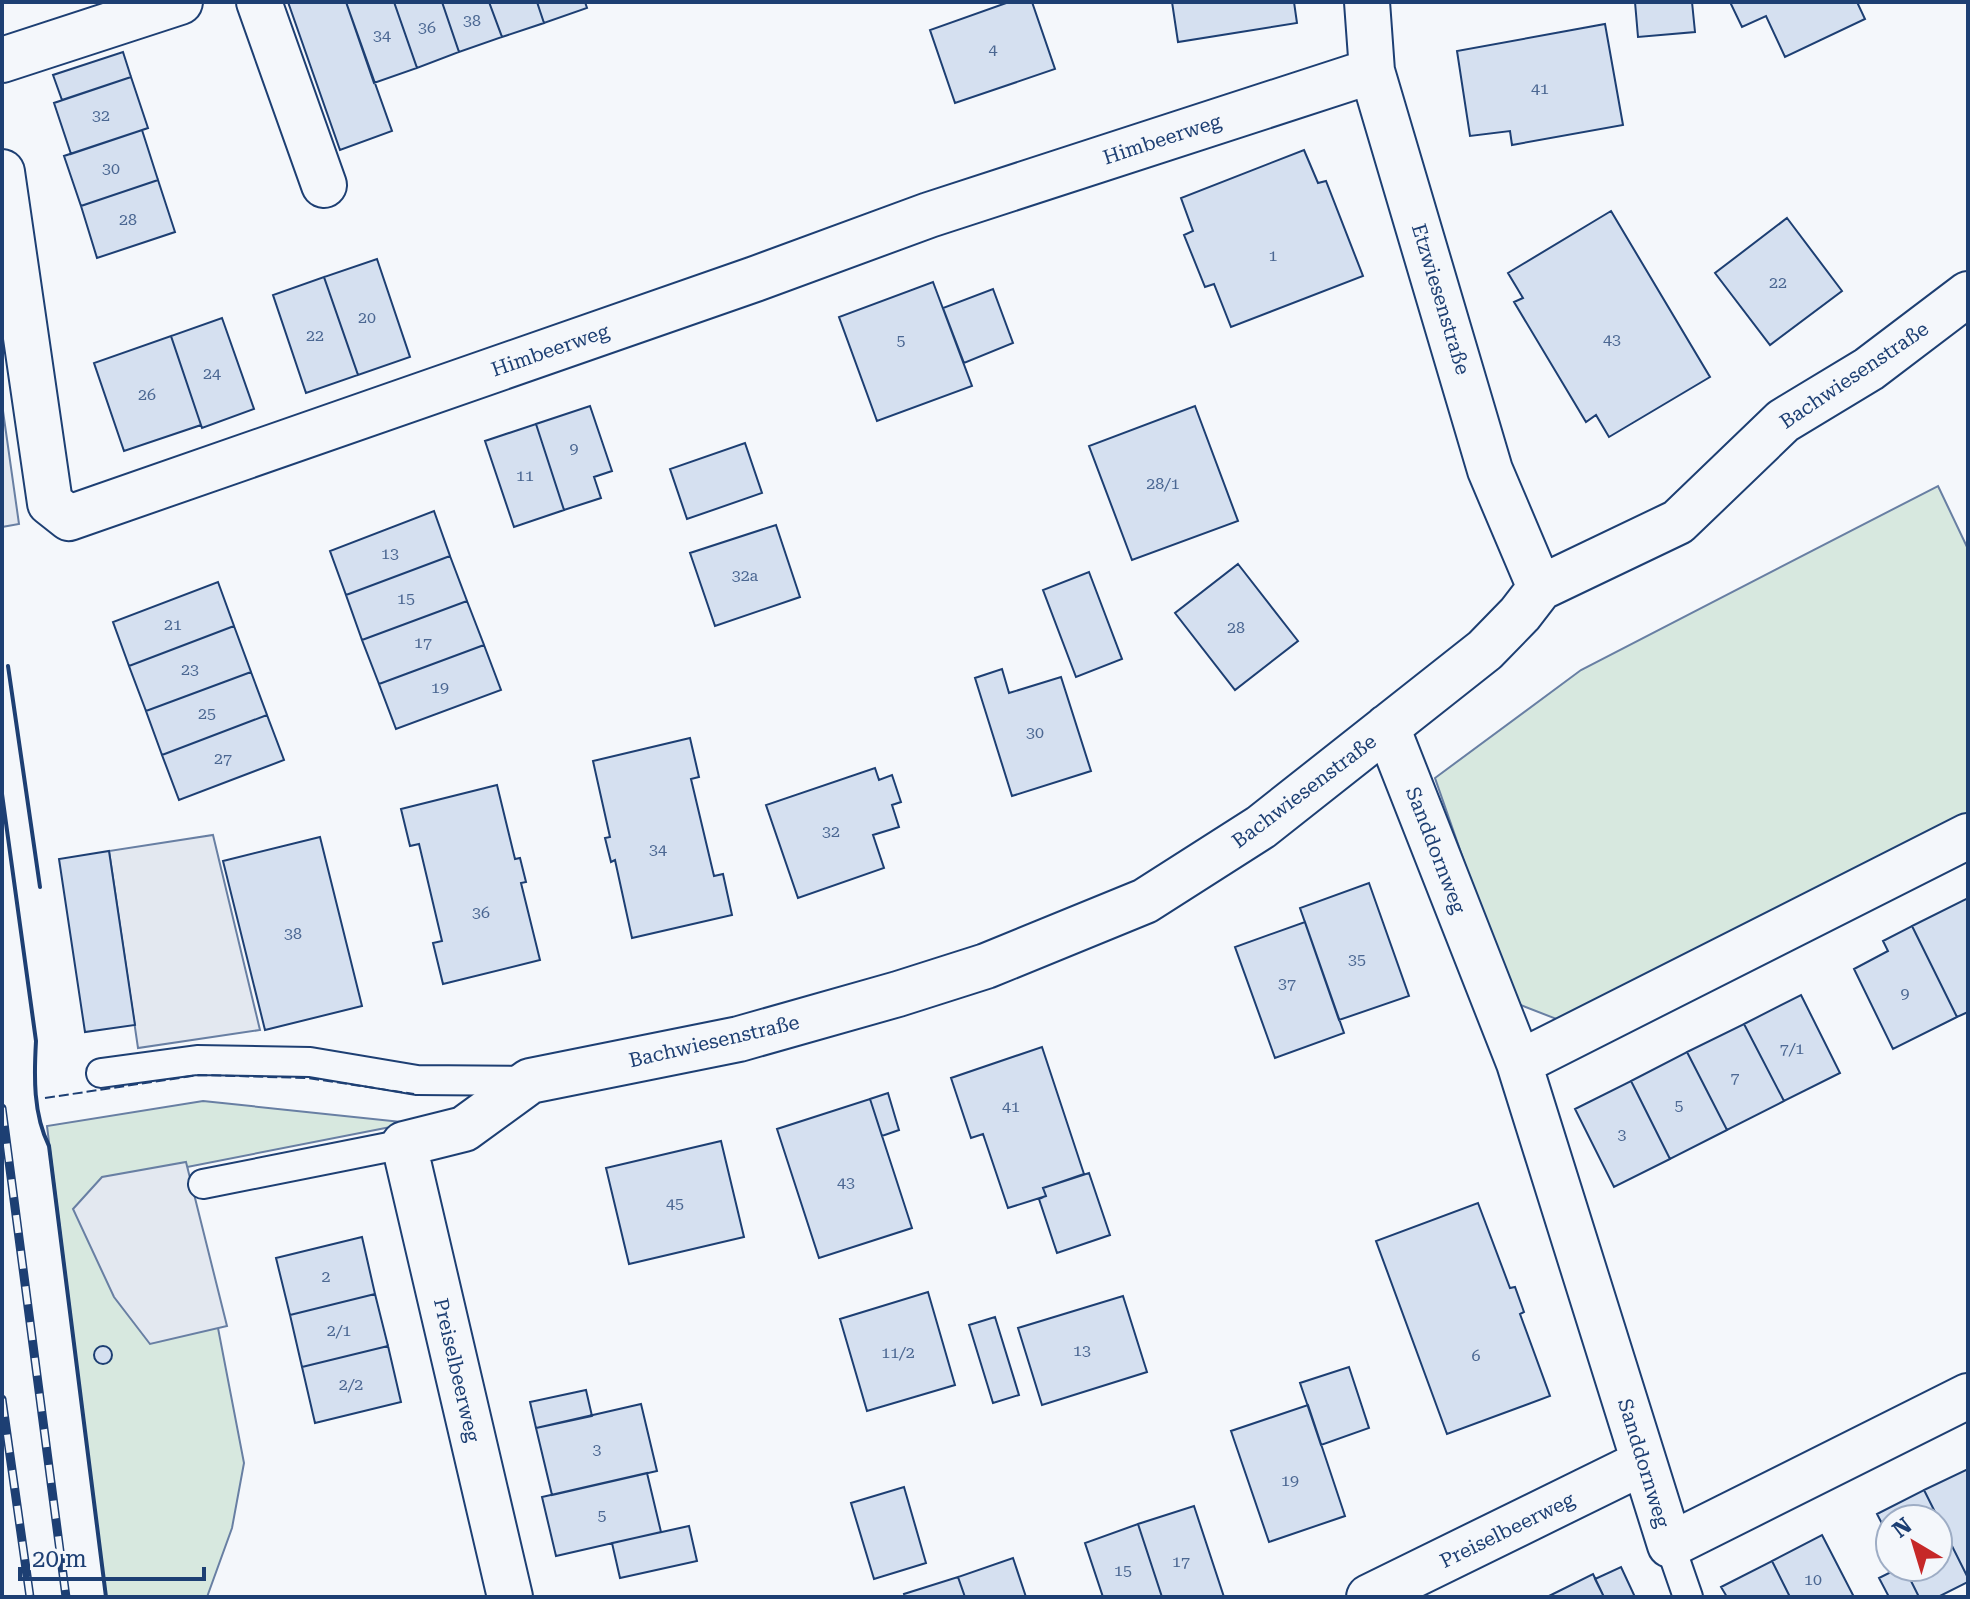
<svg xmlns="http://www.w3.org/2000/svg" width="1970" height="1599" viewBox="0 0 1970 1599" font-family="'Roboto Serif',serif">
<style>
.green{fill:#d7e8df;stroke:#687fa3;stroke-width:2}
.parking{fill:#e3e8f0;stroke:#687fa3;stroke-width:2}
.building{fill:#d5e0f0;stroke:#1d3f73;stroke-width:2}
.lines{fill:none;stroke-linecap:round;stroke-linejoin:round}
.lane-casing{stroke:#1d3f73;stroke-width:32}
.street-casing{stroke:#1d3f73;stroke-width:48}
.lane{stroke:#f4f7fb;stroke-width:28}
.street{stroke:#f4f7fb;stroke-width:44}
.rail-casing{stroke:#1d3f73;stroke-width:9}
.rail{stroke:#f4f7fb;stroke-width:6;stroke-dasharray:18;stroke-linecap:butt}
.fence{stroke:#1d3f73;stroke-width:2;stroke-dasharray:10 4;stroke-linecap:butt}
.wall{stroke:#1d3f73;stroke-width:4}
.labels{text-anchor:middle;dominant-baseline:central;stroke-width:6;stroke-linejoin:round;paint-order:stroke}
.number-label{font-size:16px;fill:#4b6792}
.street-label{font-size:20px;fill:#1d3f73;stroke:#f4f7fb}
</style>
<rect width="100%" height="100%" fill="#f4f7fb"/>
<path class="green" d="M1938,486L1968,549V814L1559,1020L1513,1002L1435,778L1581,670Z
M203,1101L411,1123L187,1167L244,1463L232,1528L207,1597H106L47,1126Z"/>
<path class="parking" d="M2,404L19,524L2,527Z
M213,835L260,1030L138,1048L109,851Z
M186,1162L227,1326L150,1344L114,1297L73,1209L102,1177Z"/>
<path class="building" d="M288,2H346L392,131L340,150Z
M346,2H394L417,68L374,83Z
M394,2H442L459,52L417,68Z
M442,2H489L502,37L459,52Z
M489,2H537L544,23L502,37Z
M537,2H585L587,8L544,23Z
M1009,2H1032L1055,69L955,103L930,30Z
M1172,2H1294L1297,23L1178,42Z
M1635,2H1692L1695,32L1638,37Z
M1730,2H1857L1865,19L1785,57L1766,16L1742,27Z
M1605,24L1623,125L1512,145L1510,131L1470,136L1457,51Z
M123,52L131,77L62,100L53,75Z
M131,77L148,128L71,154L54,103Z
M142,130L158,180L81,206L64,156Z
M1304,150L1318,183L1326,181L1363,276L1231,327L1214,284L1205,287L1184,235L1193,231L1181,198Z
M158,180L175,232L97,258L81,206Z
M1611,211L1710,377L1609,437L1596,415L1586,422L1514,302L1523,298L1508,273Z
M1787,218L1842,291L1770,345L1715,273Z
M377,259L410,357L358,375L324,277Z
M324,277L358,375L306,393L273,295Z
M933,282L972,386L877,421L839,317Z
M993,289L1013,343L964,363L943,308Z
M222,318L254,409L202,428L171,336Z
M171,336L201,425L124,451L94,363Z
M590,406L612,471L594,477L601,498L564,510L536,424Z
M1195,406L1238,521L1132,560L1089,446Z
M536,424L564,510L514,527L485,441Z
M745,443L762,493L687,519L670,469Z
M434,511L450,556L346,595L330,551Z
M776,525L800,597L715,626L690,553Z
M450,556L467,601L362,640L346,595Z
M1238,564L1298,641L1235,690L1175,613Z
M1089,572L1122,659L1076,677L1043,590Z
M218,582L234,626L129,666L113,622Z
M467,601L484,645L379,684L362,640Z
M234,626L251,672L146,711L129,666Z
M484,645L501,690L396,729L379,684Z
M1002,669L1009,693L1061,677L1091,771L1012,796L975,678Z
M251,672L267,715L162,755L146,711Z
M267,715L284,760L179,800L162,755Z
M690,738L699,777L691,779L714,876L723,874L732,915L632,938L615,860L611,862L605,838L610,837L593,761Z
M875,768L879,780L892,775L901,802L892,805L899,827L873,835L884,868L798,898L766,805Z
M497,785L515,859L520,858L526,882L521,883L540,960L443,984L433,943L442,941L419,844L410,846L401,809Z
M320,837L362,1006L265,1030L223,861Z
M109,851L135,1025L85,1032L59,859Z
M1369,883L1409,996L1339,1020L1300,908Z
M1968,898V1012L1957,1017L1912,926Z
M1305,922L1344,1033L1275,1058L1235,947Z
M1912,926L1957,1017L1893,1049L1854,969L1888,951L1883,941Z
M1801,995L1840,1073L1784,1101L1744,1024Z
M1744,1024L1784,1101L1727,1130L1687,1052Z
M1042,1047L1084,1174L1043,1188L1046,1196L1008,1208L983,1134L971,1138L951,1078Z
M1687,1052L1727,1130L1670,1159L1631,1081Z
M1631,1081L1670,1159L1614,1187L1575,1109Z
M888,1093L899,1130L882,1136L870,1099Z
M870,1099L912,1228L819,1258L777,1129Z
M721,1141L744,1237L629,1264L606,1168Z
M1089,1173L1110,1235L1057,1253L1039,1199L1046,1196L1043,1188Z
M1478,1203L1510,1288L1515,1287L1524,1312L1520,1314L1550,1396L1447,1434L1376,1241Z
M362,1237L375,1294L290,1315L276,1258Z
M928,1292L955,1385L867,1411L840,1319Z
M375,1294L388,1346L302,1367L290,1315Z
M1123,1296L1147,1372L1042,1405L1018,1328Z
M995,1317L1019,1395L993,1403L969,1325Z
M94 1355a9 9 0 1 1 18 0a9 9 0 1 1-18 0Z
M388,1346L401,1402L315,1423L302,1367Z
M1349,1367L1369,1428L1321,1445L1300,1383Z
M586,1390L592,1416L536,1428L530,1402Z
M641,1404L657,1471L552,1495L536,1428Z
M1308,1405L1345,1516L1269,1542L1231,1431Z
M1968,1469V1578L1924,1490Z
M647,1473L661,1532L556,1556L542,1497Z
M904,1487L926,1563L874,1579L851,1503Z
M1924,1490L1968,1578V1582L1938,1597H1919L1904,1567H1938V1519H1890V1539L1877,1514Z
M1194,1506L1224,1597H1162L1138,1524Z
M1138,1524L1162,1597H1103L1085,1543Z
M689,1526L697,1561L620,1578L612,1543Z
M1822,1535L1854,1597H1790L1772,1561Z
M1013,1558L1026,1597H965L958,1577Z
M1772,1561L1790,1597H1727L1721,1587Z
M1621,1567L1635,1597H1604L1595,1579Z
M1901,1567H1904L1919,1597H1889L1879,1578Z
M1593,1574L1604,1597H1547Z
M958,1577L965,1597H905L904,1594Z"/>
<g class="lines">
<g class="lane-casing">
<path id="lane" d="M101,1073L197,1060L310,1062L417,1080L530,1081
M203,1184L404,1144
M1670,1545L1688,1597"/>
</g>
<g class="street-casing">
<path id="street" d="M259,2L324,185
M1367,2L1372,71L1490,470L1540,588
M2,60L180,2
M2,172L50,503L69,518L755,279L929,215L1372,71
M1387,727L1519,1063L1670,1545L1968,1396
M1519,1063L1968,836
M510,1597L404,1144L464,1129L530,1081L739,1039L898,994L986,966L1145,901L1261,827L1485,650L1520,614L1540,588L1678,522L1783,421L1869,369L1968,294
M1369,1597L1644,1462"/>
</g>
<use href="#lane" class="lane"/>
<use href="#street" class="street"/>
<g class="rail-casing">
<path id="rail" d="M2,1108L66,1597
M2,1399L30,1597"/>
</g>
<use href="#rail" class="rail"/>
<path class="fence" d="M45,1098L199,1075L308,1078L414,1094"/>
<path class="wall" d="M8,666L40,887
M2,794L36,1041C34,1076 33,1114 49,1146L106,1597"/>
</g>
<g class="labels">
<g class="number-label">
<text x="472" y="20">38</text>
<text x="427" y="27">36</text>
<text x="382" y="35">34</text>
<text x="993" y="49">4</text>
<text x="1540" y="88">41</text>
<text x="101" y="115">32</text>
<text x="111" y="168">30</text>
<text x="128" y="219">28</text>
<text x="1273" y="255">1</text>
<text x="1778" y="282">22</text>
<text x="367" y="317">20</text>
<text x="315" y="335">22</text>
<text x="1612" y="339">43</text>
<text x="901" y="340">5</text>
<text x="212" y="373">24</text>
<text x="147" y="394">26</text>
<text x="574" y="448">9</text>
<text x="525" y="475">11</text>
<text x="1163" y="483">28/1</text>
<text x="390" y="553">13</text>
<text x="745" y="575">32a</text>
<text x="406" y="598">15</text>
<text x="173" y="624">21</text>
<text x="1236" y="627">28</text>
<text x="423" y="642">17</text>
<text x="190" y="669">23</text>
<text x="440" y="687">19</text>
<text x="207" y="713">25</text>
<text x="1035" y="732">30</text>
<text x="223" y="758">27</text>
<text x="831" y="831">32</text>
<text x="658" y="849">34</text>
<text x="481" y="912">36</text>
<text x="293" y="933">38</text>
<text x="1357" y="959">35</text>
<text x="1287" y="983">37</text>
<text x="1905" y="993">9</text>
<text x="1792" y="1048">7/1</text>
<text x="1735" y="1077">7</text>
<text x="1679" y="1105">5</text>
<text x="1011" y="1106">41</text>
<text x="1622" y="1134">3</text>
<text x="846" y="1182">43</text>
<text x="675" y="1203">45</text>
<text x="326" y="1276">2</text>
<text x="339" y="1330">2/1</text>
<text x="1082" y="1350">13</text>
<text x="898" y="1352">11/2</text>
<text x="1476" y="1355">6</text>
<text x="351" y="1384">2/2</text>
<text x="597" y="1449">3</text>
<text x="1290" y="1480">19</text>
<text x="602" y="1515">5</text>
<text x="1181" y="1561">17</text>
<text x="1123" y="1570">15</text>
<text x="1813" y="1579">10</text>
</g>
<g class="street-label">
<text transform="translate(1162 139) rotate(-18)">Himbeerweg</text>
<text transform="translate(1441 299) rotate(73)">Etzwiesenstraße</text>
<text transform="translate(550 350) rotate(-19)">Himbeerweg</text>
<text transform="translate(1854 375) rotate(-34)">Bachwiesenstraße</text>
<text transform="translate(1304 791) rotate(-37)">Bachwiesenstraße</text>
<text transform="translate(1436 850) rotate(69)">Sanddornweg</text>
<text transform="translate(714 1041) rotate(-13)">Bachwiesenstraße</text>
<text transform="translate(457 1370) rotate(77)">Preiselbeerweg</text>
<text transform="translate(1644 1463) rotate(73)">Sanddornweg</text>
<text transform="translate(1507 1530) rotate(-26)">Preiselbeerweg</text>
</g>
</g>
<rect width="1970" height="1599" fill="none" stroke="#1d3f73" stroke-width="8"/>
<g transform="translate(1914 1543) rotate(322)"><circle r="38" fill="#f4f7fb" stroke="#9eadc5" stroke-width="2"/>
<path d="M0-6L14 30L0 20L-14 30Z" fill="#c62828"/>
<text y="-12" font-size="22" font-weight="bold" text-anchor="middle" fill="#1d3f73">N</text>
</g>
<path d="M20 1567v12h184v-12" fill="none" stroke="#1d3f73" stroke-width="4"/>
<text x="32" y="1567" font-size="24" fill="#1d3f73" stroke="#f4f7fb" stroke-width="6" paint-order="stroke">20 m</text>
</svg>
